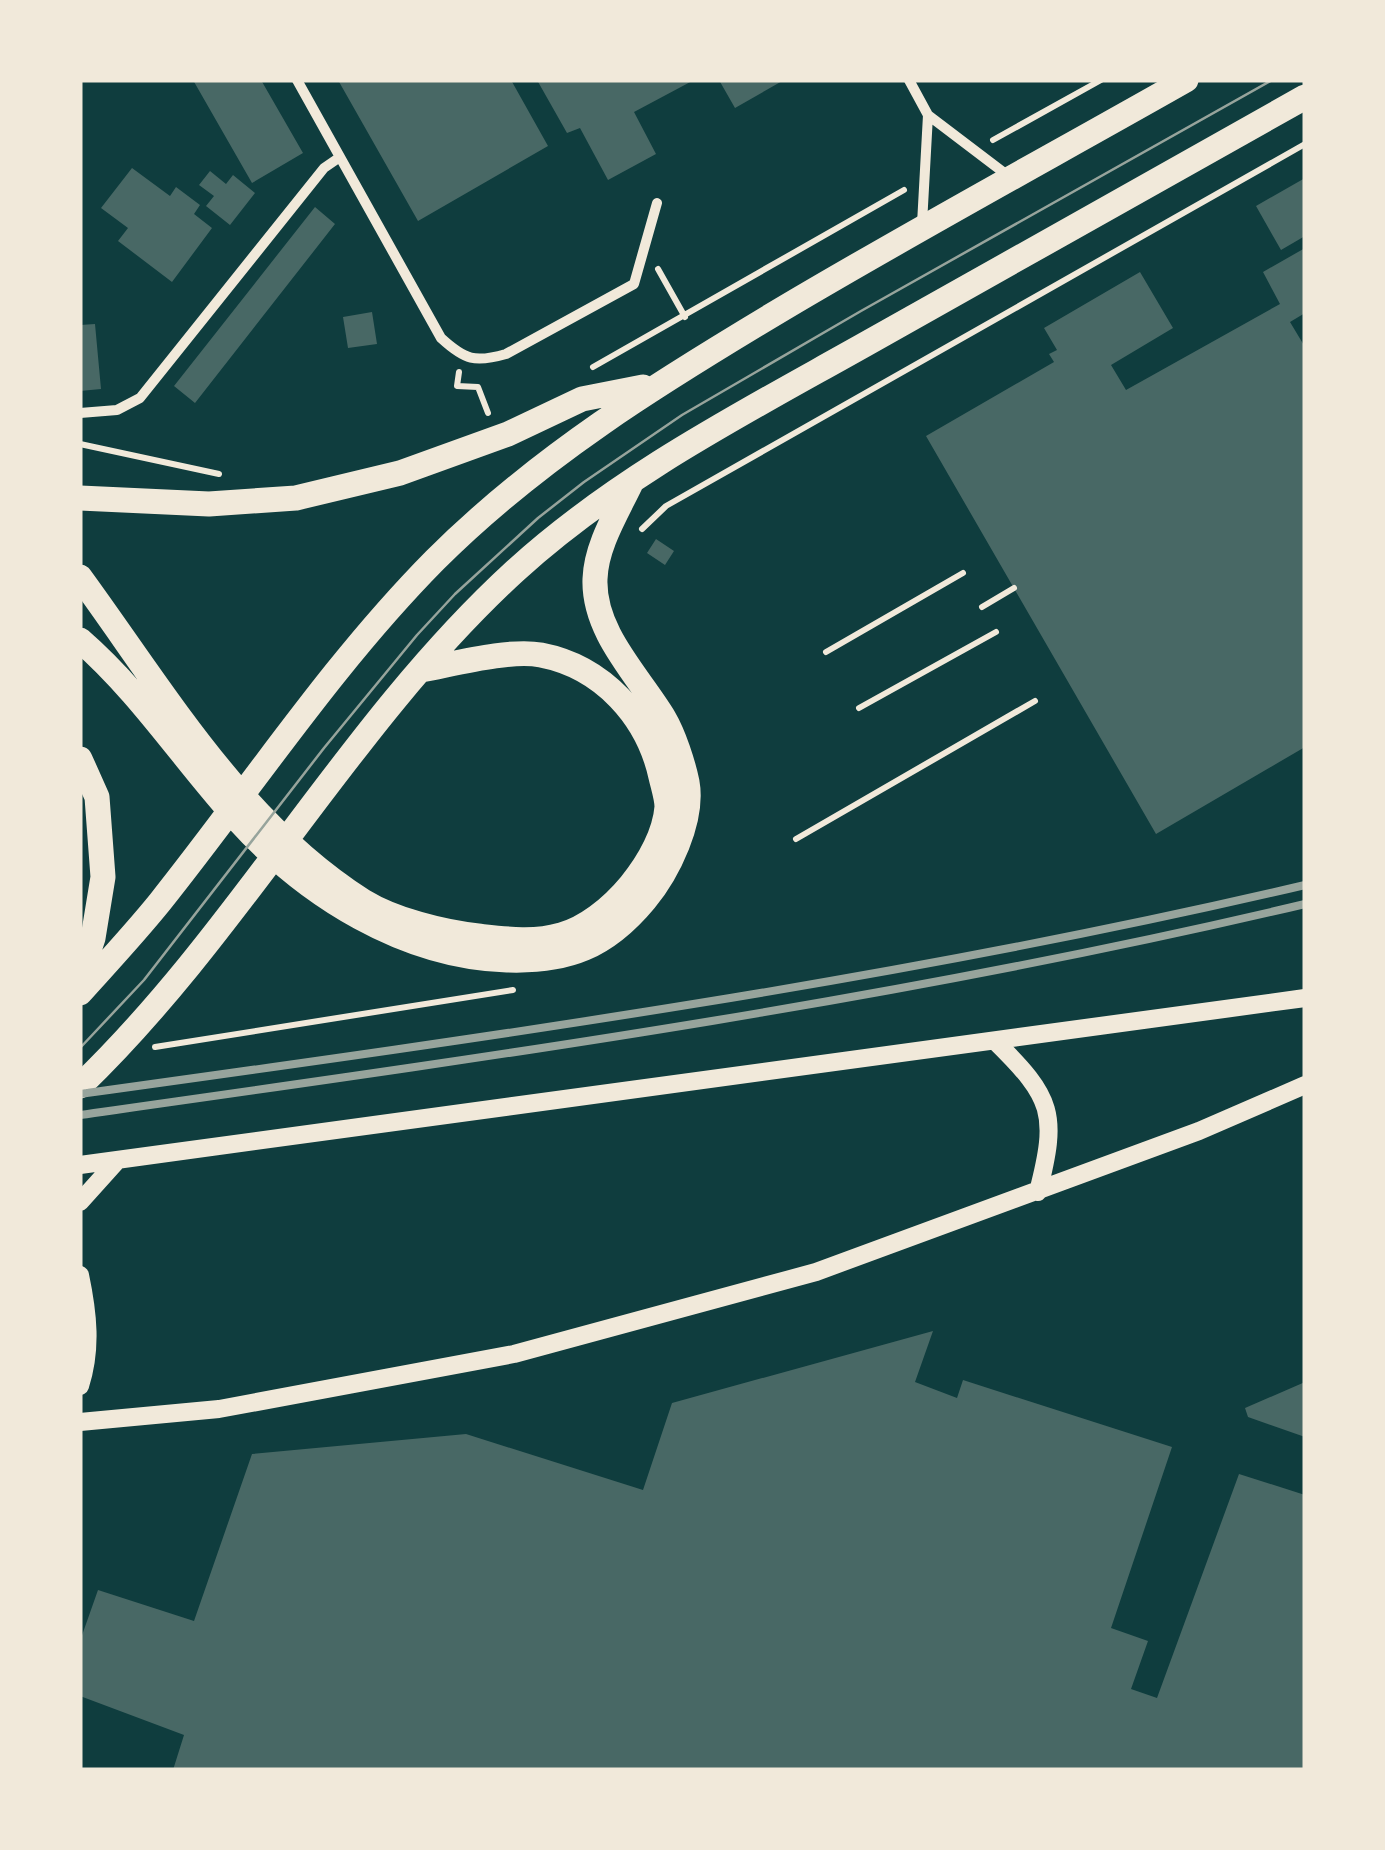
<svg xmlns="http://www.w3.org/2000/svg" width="1385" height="1850" viewBox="0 0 1385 1850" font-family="'Roboto Serif',serif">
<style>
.building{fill:#486865}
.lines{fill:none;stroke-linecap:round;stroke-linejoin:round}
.path{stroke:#f1e9da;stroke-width:6}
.minor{stroke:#f1e9da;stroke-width:10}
.tertiary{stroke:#f1e9da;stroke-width:18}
.primary{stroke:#f1e9da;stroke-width:25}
.tram{stroke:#97a49c;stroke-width:2.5}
.rail{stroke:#97a49c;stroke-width:8}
</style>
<rect width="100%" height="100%" fill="#0f3d3e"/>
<path class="building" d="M193,80H261L303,153L252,183Z
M338,80H511L548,146L418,221Z
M537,80H694L634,112L656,154L608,180L580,128L567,133Z
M719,80H784L735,108Z
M132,168L170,196L176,187L200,205L194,214L212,228L172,282L118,241L128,228L101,208Z
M210,171L226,184L233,175L255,193L230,225L206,206L214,196L199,185Z
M1305,178V236L1281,250L1256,206Z
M315,207L335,224L195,403L174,386Z
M1305,248V313L1290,322L1305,347V747L1156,834L926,436L1054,362L1049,354L1057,350L1044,328L1140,272L1173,328L1111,365L1126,390L1280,304L1263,272Z
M372,312L377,344L348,348L343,317Z
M95,324L101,389L80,391V325Z
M656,539L674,551L665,565L647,553Z
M933,1331L915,1382L957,1398L963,1380L1172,1447L1111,1628L1148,1641L1131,1689L1157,1698L1239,1474L1305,1495V1770H173L184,1735L80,1696V1641L98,1590L194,1621L252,1454L466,1434L643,1490L672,1403Z
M1305,1382V1437L1248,1417L1245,1408Z"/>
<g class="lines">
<path class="path" d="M993,140L1101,80
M658,269L685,317
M593,367L904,190
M459,372L457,386L478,387L488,413
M80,444L219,474
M642,529L666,506L1305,144
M982,607L1014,588
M826,652L963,573
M859,708L996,632
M796,839L1035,701
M155,1047L513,990"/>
<path class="minor" d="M297,80L441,338C465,360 475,363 506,354L634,284L657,203
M909,80L928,115L1007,175
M922,224L928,115
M80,413L117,410L140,398L324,168L340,157"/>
<path class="tertiary" d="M995,1041C1053,1098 1058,1114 1038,1192
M80,1165L1305,998
M80,1202L116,1162
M80,1275C88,1313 92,1349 80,1386
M80,1422L219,1409L514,1354L816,1272L1199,1131L1305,1085"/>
<path class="primary" d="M80,498L209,504L296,498L400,473L508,434L582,399L643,387
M80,577C164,692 240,823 363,901C394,920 442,932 478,936C505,939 534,943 561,935C609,922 663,857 667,807C667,798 663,786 661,777C648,717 603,667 541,655C509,649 454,664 421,670
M80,640C141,693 185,762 239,821C307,896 405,957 507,960C568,962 606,947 645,900C668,872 694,820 687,782C683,763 674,735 664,718C638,675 593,632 595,579C596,545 618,511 632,481
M80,759L97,797L103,877L93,938L80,977
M80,993C107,963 135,933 160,902C251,788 332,664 435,560C538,457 660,382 784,308C917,229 1052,156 1186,80
M80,1086C242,930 348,724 515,571C618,477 743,413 864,345C1011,262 1158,179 1305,97"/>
<path class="tram" d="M80,1048L144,980L324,748L417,635L455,594L538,518L584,482L682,415L861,311L1272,80"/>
<path class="rail" d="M80,1094C490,1037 902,980 1305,885
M80,1115C490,1057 901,1000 1305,904"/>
</g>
<rect width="1385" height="1850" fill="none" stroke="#f1e9da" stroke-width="165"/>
</svg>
